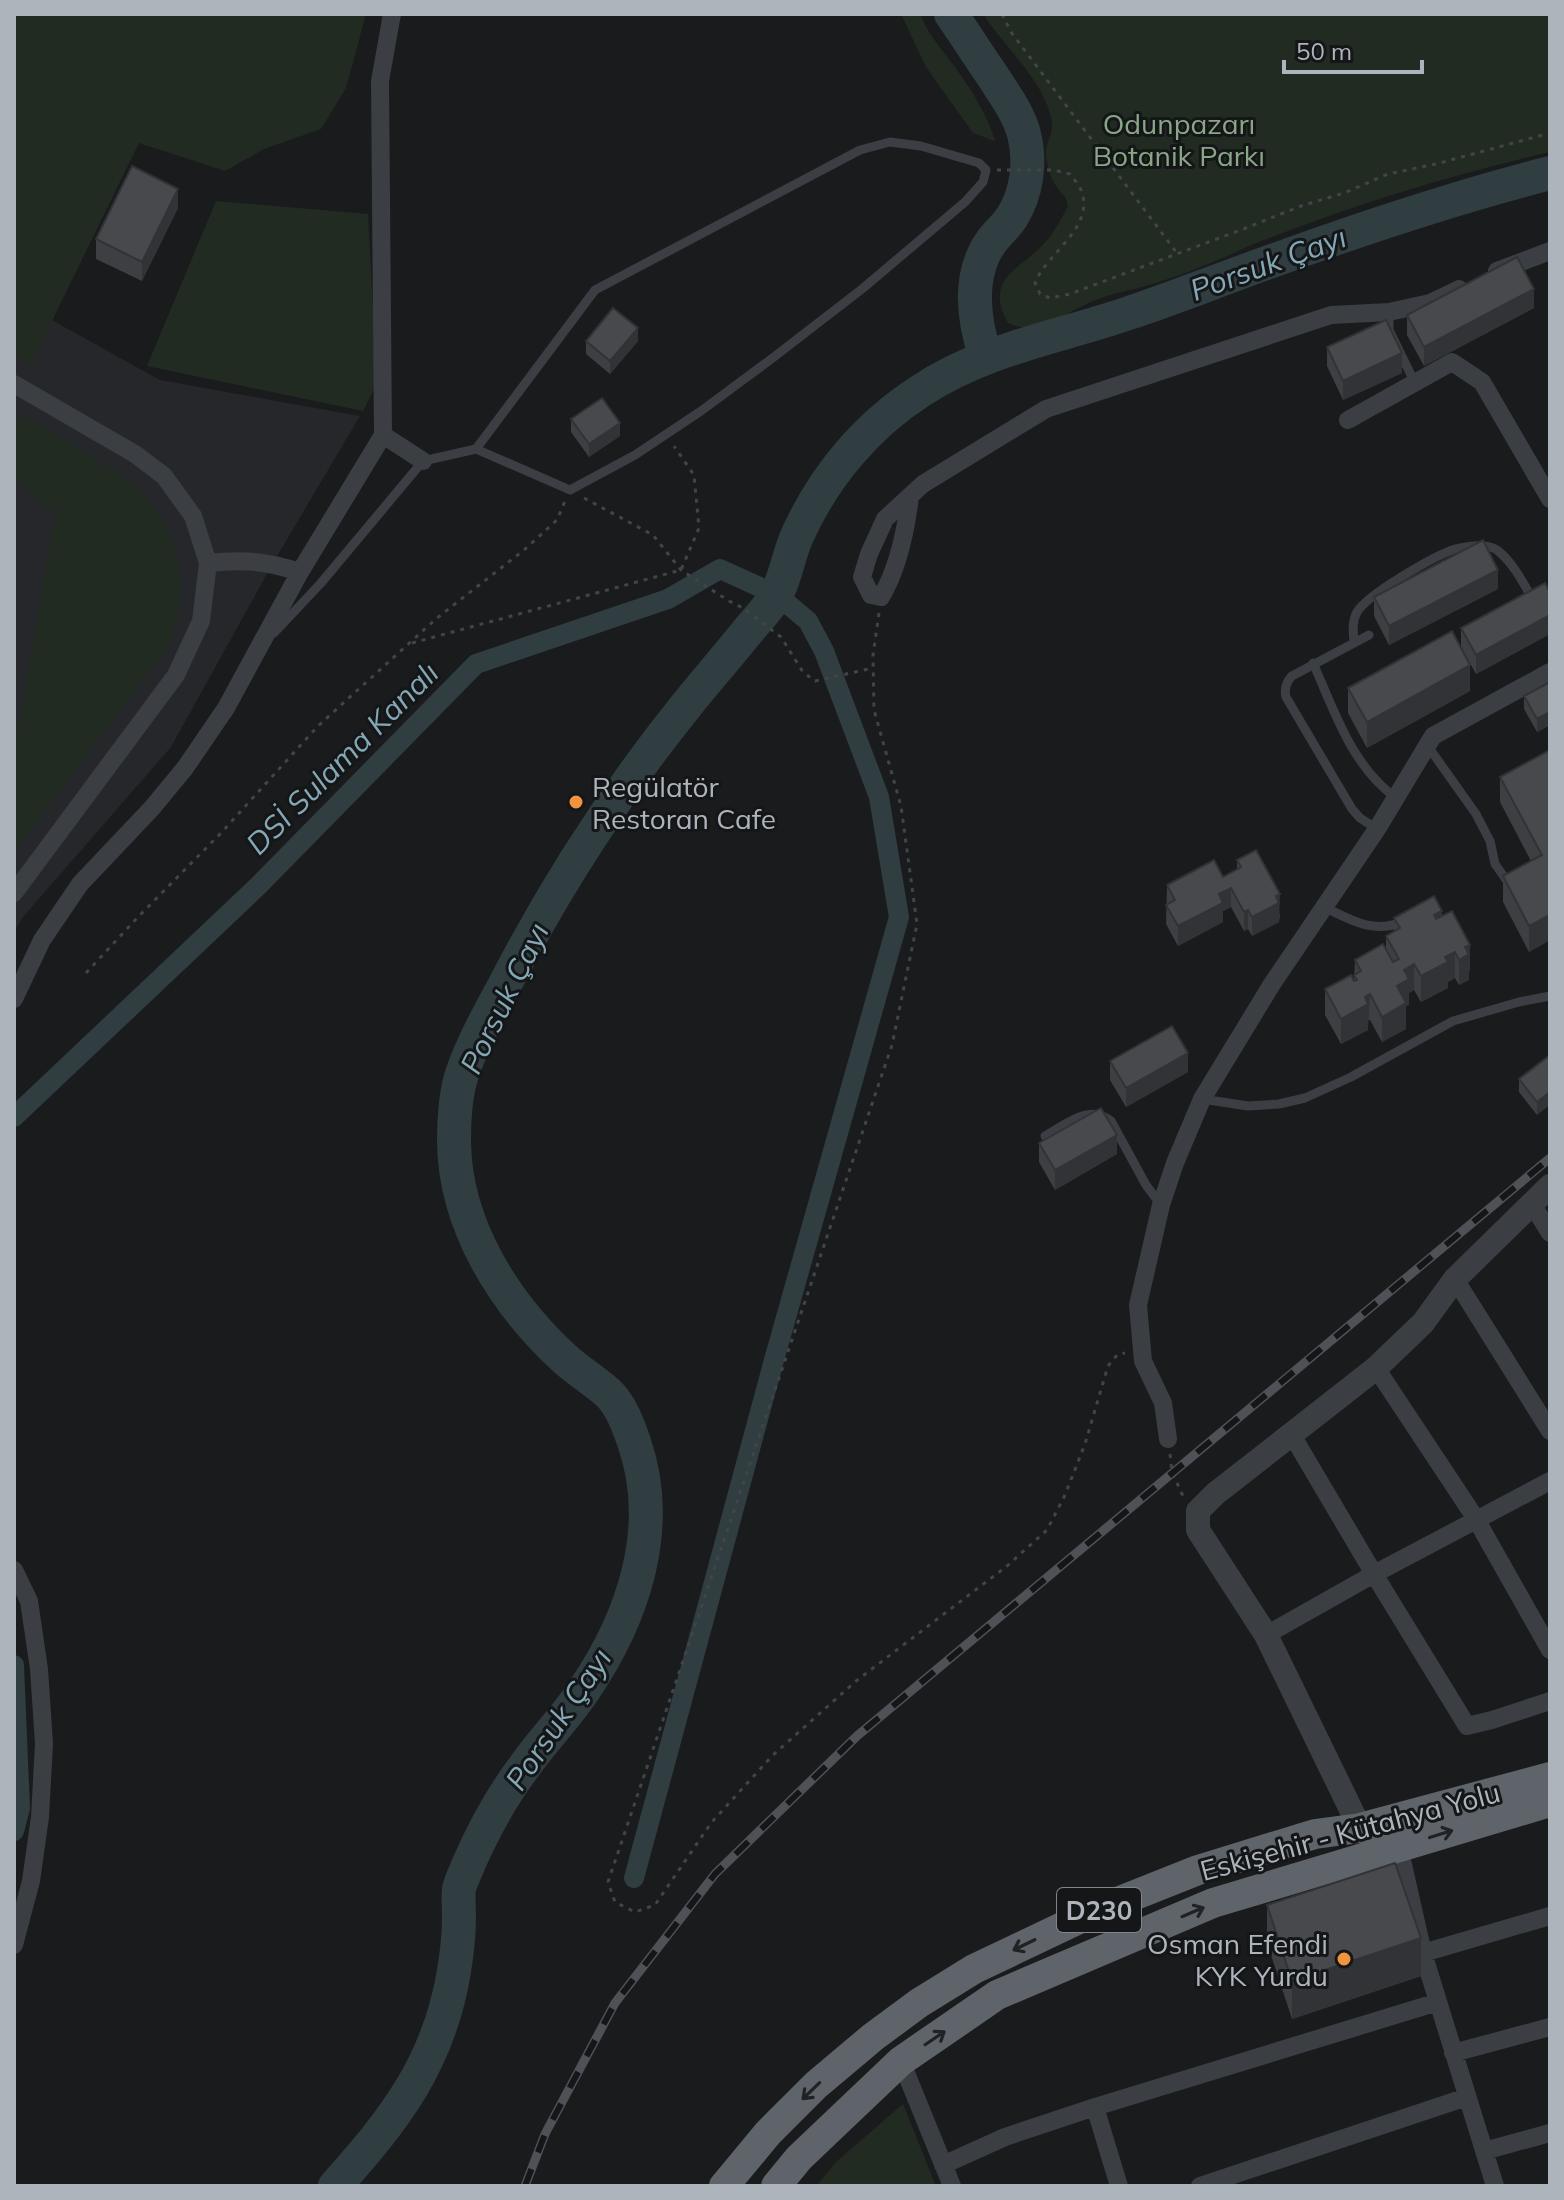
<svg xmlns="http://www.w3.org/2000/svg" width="1564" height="2200" viewBox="0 0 1564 2200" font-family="Mulish,sans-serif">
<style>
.built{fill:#26272a}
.green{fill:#222b22}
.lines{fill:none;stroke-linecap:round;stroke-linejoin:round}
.canal{stroke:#303d41;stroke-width:20}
.river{stroke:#303d41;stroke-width:34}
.path{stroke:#414549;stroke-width:3;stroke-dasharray:4 6;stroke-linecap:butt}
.service{stroke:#3b3e42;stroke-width:9}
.minor{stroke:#3b3e42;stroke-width:18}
.tertiary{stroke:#3b3e42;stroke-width:24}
.trunk{stroke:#5f646a;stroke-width:30}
.rail-casing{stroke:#4e5257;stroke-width:9}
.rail{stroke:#151618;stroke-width:6;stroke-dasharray:18;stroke-linecap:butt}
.wall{fill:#3d3f42}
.shaded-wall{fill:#323336}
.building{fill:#47494d;stroke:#323336;stroke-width:2}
.oneway{stroke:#202224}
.poi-dot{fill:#f1943e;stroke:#151618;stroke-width:3}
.labels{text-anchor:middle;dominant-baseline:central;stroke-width:6;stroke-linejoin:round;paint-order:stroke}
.shield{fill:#151618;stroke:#7f858b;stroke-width:2}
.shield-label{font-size:26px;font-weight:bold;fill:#adb4bc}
.park-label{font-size:28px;fill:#89a785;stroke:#151618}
.poi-label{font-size:28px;fill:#adb4bc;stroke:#151618;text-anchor:start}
.street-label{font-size:28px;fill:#adb4bc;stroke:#151618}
.water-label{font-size:30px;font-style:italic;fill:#85a8b6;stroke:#151618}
</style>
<rect width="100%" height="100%" fill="#1a1b1d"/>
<path class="built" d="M14,299L160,380L360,416L273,563L171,747L23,917L14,932Z"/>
<path class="green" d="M14,14H366L346,88L321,129L264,149L225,171L139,143L30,366L14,354Z
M901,14H920C930,38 941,47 955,67C972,91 987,114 995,141L973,133L926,67Z
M983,14H1550V152C1450,175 1349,206 1254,244C1237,251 1220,260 1203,266C1187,273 1169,279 1152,284C1134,290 1116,292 1099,299C1071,308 1038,338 1008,323C982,276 1024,269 1048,239C1056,229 1062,217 1068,206C1065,193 1063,196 1056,186C1051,180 1047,165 1046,157C1044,144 1056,132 1051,116C1039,75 1005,48 983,14Z
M216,201L368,214L377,383L363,411L147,366Z
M21,414C55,434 89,453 121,476C127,481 135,485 140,491C174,523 189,577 176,622C173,632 169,641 165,651L14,853V725H19L56,510L43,506L19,482L14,471V429Z
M903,2104L936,2186H816L837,2161Z"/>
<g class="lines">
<path class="canal" d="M14,1117L258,886L476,664L668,599L720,569L777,595L808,621L824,651L879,797L899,917L774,1360L634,1878
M14,1665L20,1808L14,1831"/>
<path class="river" d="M951,14C965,34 978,55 992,75C1004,94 1018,112 1024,134C1031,162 1027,193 1012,217C1002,232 991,237 983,256C969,288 975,325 986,358
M335,2186C395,2119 439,2063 454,1971C457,1953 459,1935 459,1916C459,1911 458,1894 459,1889C461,1880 466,1871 469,1863C484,1829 502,1796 524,1767C543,1740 566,1717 584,1690C633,1618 664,1528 634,1442C628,1425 621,1405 608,1393C595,1381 578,1371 565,1359C505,1304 455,1226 454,1142C454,1120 455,1095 462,1074C472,1044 489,1014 504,986C555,887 615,794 685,707C705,682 726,658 747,632C755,622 766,611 773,600C785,582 788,556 797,536C824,476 867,425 922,390C984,349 1059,337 1129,313C1177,297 1224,278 1272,261C1363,228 1456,197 1550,173"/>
<path class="path" d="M1002,14L1011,32L1177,253
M997,170H1054L1070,174C1074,179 1079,185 1081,190C1096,228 1046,253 1035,283L1040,294L1050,298L1070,294L1246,228L1301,206L1344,193L1388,174L1436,164L1550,133
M584,498L653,535L681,570L729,601L743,608L781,637L803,672L815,681L873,668
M879,613L873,655L874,710L901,806L917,924L892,1045L608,1882L615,1902L635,1912L655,1905L711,1823L772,1756L856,1681L1007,1566L1047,1530L1065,1495L1085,1444L1108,1366L1117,1355L1125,1353
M412,643L681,570L699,528L694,475L674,446
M86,973L138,917L221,833L318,726L437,618L524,550L557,520L565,501
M1170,1454L1172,1472L1183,1496"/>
<path class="service" d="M890,142L921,146L979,163L986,170L983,182L965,202L862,289L770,360L701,411L635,455L570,490L476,449L595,290L860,150Z
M1389,312V330L1415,383
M274,633L321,583L423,461L476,449
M1369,635L1292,676C1286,682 1284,688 1286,697L1352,809L1360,818L1377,829
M1354,642C1353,632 1352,621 1357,612C1368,594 1434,556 1455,549C1467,546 1486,543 1497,550C1512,561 1524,584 1533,600
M1313,663C1335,712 1351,765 1396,798
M1427,745L1476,814L1490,841L1495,864L1510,885
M1324,907C1351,920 1373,934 1402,922
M1202,1099L1248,1106L1279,1104L1305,1098L1351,1077L1453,1021L1519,1002L1550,996
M1045,1136C1065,1125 1089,1103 1111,1121L1146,1185L1161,1205"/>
<path class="minor" d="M1497,271L1550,251
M14,384L135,454L164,476L193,516L208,563L201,621L176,675L14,893
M1348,420L1452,362L1482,382L1550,499
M383,435L423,461
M910,496C906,530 899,567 881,597L871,595L862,577L869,554L885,519L923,484L1046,409L1331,315L1389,312L1430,303L1459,289
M208,563C243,559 266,561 300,572
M14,999L42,940L80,884L152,808L185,768L226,708L300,572L383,435L380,81L392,14
M1532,1204L1550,1233
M1455,1279L1550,1431
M1376,1368L1476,1519L1550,1650
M1292,1435L1374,1574L1467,1726L1492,1720L1550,1701
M1168,1439L1163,1403L1143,1361L1138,1305L1161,1205L1175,1163L1202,1099L1272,984L1377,829L1433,736L1550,672
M14,1570L29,1601L39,1669L44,1744L40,1817L31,1881L14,1945
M1266,1635L1374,1574L1550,1481
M1399,1847L1423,1953L1495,2186
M1423,1953L1550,1916
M1453,2053L1550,2027
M901,2061L952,2186
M1095,2107L1119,2186
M1484,2151L1550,2133
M943,2165L1005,2137L1095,2107L1438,2002
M1200,2186L1467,2097"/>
<path class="tertiary" d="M1360,1828L1266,1635L1198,1530V1511L1215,1494L1376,1368L1423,1323L1455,1279L1550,1186"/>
<path class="trunk" d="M724,2186L768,2133L816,2085L873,2037L919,2003L974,1969L1100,1909L1198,1870L1315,1834L1360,1828L1550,1777
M776,2186L799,2158L901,2061L997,1995L1213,1903L1550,1802"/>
<g class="rail-casing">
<path id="rail" d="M525,2186L545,2134L615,2003L715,1874L857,1736L1550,1158"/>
</g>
<use href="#rail" class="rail"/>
</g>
<path class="wall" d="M178,208L142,281L96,259V239Z
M1534,308L1424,366L1407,335V315Z
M586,341H638L610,374L586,354Z
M1327,347L1402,373L1343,400L1327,366Z
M1548,405H1550V428L1548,425Z
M571,419L620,436L589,457L571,432Z
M1498,589L1389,645L1374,616V597Z
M1550,592V634L1476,674L1461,647V628Z
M1550,682V725L1537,732L1524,709V696Z
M1348,688L1470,691L1367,748L1348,713Z
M1550,750V940L1529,952L1503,902V876L1531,861L1500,802V777Z
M1237,860L1280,914L1279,922L1252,936L1248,929L1244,931L1231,907L1223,911V922L1178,946L1166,924L1167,885L1223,877L1237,870Z
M1442,916L1470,970L1469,971V980L1459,985L1455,978L1448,982V988L1421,1002L1414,990L1409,993V1005L1406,1006V1029L1382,1042L1370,1020H1368V1030L1341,1044L1325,1015V989L1354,981L1355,960L1386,950V936L1394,932V918Z
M1550,1055L1537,1115L1519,1092V1079Z
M1110,1061L1188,1072L1126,1107L1110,1080Z
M1039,1143L1117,1154L1055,1190L1039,1162Z
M1267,1905L1421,1976L1292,2019L1267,1943Z"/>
<path class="shaded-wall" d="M178,189V208L142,281V262Z
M1534,289V308L1424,366V347Z
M638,328V341L610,374V361Z
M1402,353V373L1343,400V381Z
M620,423V436L589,457V444Z
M1498,570V589L1389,645V626Z
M1550,615V634L1476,674V655Z
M1470,665V691L1367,748V722Z
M1550,712V725L1537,732V719Z
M1231,888V907L1223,911V922L1178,946V926L1219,894Z
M1280,894L1279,922L1252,936V917L1276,896Z
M1248,910V929L1244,931V912Z
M1442,911V936L1434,915Z
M1550,915V940L1529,952V926Z
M1470,945V970L1469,971V980L1459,985V960L1465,947Z
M1455,952V978L1448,982V988L1421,1002V976L1445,957Z
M1414,964V990L1409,993V1005L1406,1006V1029L1382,1042V1017L1404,970Z
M1370,994L1368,1030L1341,1044V1019L1365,997Z
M1188,1053V1072L1126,1107V1088Z
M1550,1092V1105L1537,1115V1102Z
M1117,1135V1154L1055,1190V1170Z
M1421,1938V1976L1292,2019V1981Z"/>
<path class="building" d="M132,166L178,189L142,262L96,239Z
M1517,257L1534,289L1424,347L1407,315Z
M613,308L638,328L610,361L586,341Z
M1386,320L1402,353L1343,381L1327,347Z
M602,398L620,423L589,444L571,419Z
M1483,540L1498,570L1389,626L1374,597Z
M1545,583L1550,592V615L1476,655L1461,628Z
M1452,631L1470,665L1367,722L1348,688Z
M1550,682V712L1537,719L1524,696Z
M1550,750V915L1529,926L1503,876L1542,855L1500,777Z
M1256,850L1280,894L1276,896L1279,903L1252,917L1248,910L1244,912L1231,888L1219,894L1223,903L1178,926L1166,905L1175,900L1167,885L1214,860L1223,877L1241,867L1237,860Z
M1434,896L1442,911L1434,915L1436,919L1452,911L1470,945L1465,947L1469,954L1459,960L1455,952L1445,957L1448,962L1421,976L1414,964L1404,970L1409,979L1397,986L1406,1003L1382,1017L1370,994L1365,997L1368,1004L1341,1019L1325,989L1351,975L1354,981L1357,980L1354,975L1361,971L1355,960L1383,944L1393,962L1399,959L1386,936L1400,928L1394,918Z
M1172,1026L1188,1053L1126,1088L1110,1061Z
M1550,1055V1092L1537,1102L1519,1079Z
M1101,1108L1117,1135L1055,1170L1039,1143Z
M1395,1863L1421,1938L1292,1981L1267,1905Z"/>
<defs><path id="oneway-shaft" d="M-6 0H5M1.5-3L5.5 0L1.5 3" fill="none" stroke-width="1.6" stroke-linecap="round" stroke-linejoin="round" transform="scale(2)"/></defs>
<g class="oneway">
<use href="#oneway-shaft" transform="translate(1441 1834) rotate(-17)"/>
<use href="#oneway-shaft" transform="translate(1193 1912) rotate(-23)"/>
<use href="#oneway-shaft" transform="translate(1024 1945) rotate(154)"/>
<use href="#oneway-shaft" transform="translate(935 2038) rotate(-34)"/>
<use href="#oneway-shaft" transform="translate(811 2091) rotate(136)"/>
</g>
<g class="poi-dot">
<circle cx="576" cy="802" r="8"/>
<circle cx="1344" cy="1959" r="8"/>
</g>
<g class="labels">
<rect class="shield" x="1057" y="1888" width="84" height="44" rx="6"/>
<g class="shield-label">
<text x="1099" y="1910">D230</text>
</g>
<g class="park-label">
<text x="1179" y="123">Odunpazarı<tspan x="1179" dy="32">Botanik Parkı</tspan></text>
</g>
<g class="poi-label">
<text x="592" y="786">Regülatör<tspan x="592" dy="32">Restoran Cafe</tspan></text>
<text x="1328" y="1943" text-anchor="end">Osman Efendi<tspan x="1328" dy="32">KYK Yurdu</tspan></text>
</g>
<g class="street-label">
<text transform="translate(1350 1831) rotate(-15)">Eskişehir - Kütahya Yolu</text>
</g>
<g class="water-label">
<text transform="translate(1268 263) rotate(-20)">Porsuk Çayı</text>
<text transform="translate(342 758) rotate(-45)">DSİ Sulama Kanalı</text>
<text transform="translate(504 998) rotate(-64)">Porsuk Çayı</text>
<text transform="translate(558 1719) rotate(-56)">Porsuk Çayı</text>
</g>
</g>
<rect width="1564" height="2200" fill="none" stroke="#adb4bc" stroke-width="32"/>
<path d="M1284 60v12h138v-12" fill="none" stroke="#adb4bc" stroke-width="4"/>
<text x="1296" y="60" font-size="24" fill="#adb4bc" stroke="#151618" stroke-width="6" paint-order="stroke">50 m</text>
</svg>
